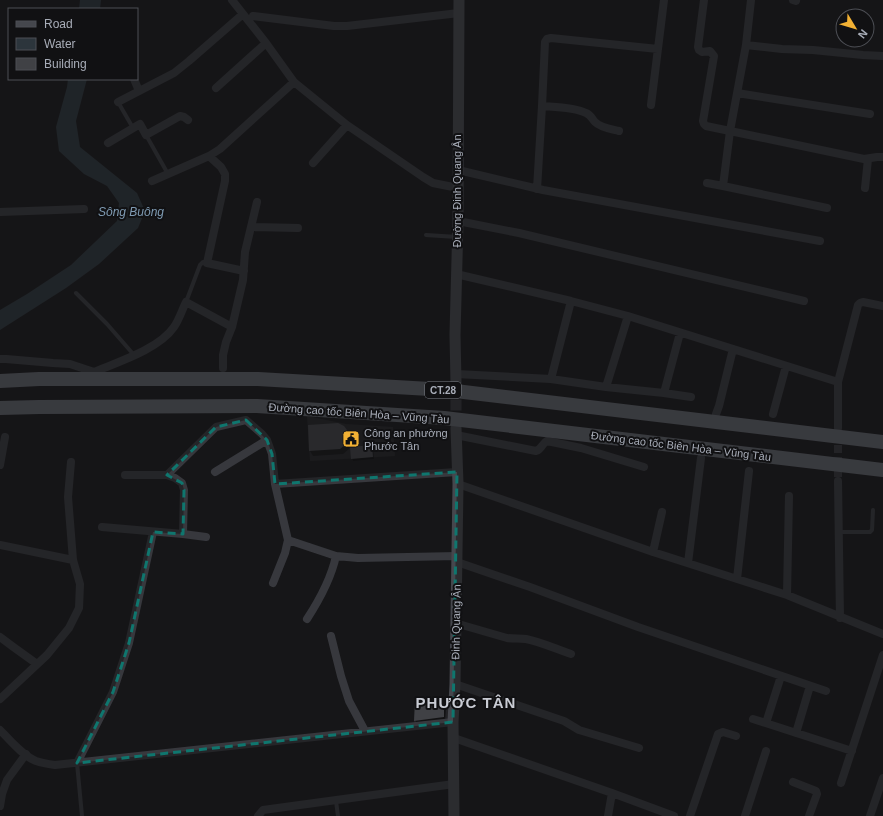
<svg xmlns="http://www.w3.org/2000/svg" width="883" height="816" viewBox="0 0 883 816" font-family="Helvetica,sans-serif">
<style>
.built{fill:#222225}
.water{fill:#2c353c}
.shadow{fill:#0007}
.building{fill:#404145}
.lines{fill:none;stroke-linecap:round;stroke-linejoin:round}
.street-tunnel{stroke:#333438;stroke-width:8;stroke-dasharray:8 4;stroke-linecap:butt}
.secondary-tunnel{stroke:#333438;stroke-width:11;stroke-dasharray:11 5.5;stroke-linecap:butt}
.lane{stroke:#37383d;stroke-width:4}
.street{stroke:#37383d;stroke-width:8}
.secondary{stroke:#45474d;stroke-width:11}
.highway{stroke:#63666e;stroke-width:14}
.marked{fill:none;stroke:#0f766e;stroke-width:3;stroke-dasharray:8 5;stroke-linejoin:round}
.labels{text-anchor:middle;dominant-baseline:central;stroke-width:4;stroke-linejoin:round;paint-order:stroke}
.shield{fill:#111113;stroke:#7b7e86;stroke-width:1}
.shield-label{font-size:10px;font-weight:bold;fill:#a8adb8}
.street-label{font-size:11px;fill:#a8adb8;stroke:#111113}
.poi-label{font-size:11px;fill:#a8adb8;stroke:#111113;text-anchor:start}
.water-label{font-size:12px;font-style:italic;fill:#7f9bb3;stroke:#111113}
.district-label{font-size:15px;font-weight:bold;letter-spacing:1px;fill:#c9ccd4;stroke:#111113}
</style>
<rect width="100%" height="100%" fill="#161618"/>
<path class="built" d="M307,416L346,424L393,427L395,456L310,461Z
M415,702L449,704V720L414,723Z"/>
<path class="water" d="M80,0H101L100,9H79Z
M68,79H87L76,121L80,147L137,193L145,211L138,228L99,264L66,288L0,330V310L27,294L71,265L117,221L119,203L107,186L84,174L59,151L56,127L67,87Z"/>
<path class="shadow" d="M346,431L349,436L351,441L349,449L343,454L313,456L310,451Z
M372,446L373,448L374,459L353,461L352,458Z
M444,705L446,708L445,721L417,724L415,720Z"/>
<path class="building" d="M338,423L344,426L347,430L348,435L346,444L340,449L309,451L308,425Z
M372,445L373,457L351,459L350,447Z
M415,702L444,704V717L414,721Z"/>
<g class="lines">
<path class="street-tunnel" d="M838,433V481"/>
<path class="secondary-tunnel" d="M456,383V426"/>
<path class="lane" d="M118,102L133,128
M146,135L168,174
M426,235L457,237
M76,293L107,324L134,355
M186,302L200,265L203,262L207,263
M839,532H870L872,530L873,510
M77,763L82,816
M336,801L338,816"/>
<path class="street" d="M232,0L266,43L294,82L347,125L423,177L433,183L458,188
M704,0L698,47L699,50L702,52L710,51L714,56L703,121L704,124L706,126L730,131L723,186L827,208
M751,0L746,45L730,131L864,159L877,157H883
M793,0L796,1
M253,16L334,26H347L459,13
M746,45L782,49L813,50L863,55L883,56
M134,79L139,91
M216,88L266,43
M737,93L870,114
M118,102L174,73L189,61L243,14
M651,105L664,0
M542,106C555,107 574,107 586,113C591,115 592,119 595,122C601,128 611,129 619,131
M108,143L140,124L146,135L180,116L184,117L188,120
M209,156L221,167L225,174V181L207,263L244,271
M313,163L347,125
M458,170L543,190L820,241
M152,181L209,156L220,149L294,82
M707,183L723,186
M865,188L868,159
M537,189L542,106L545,42L547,39L551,38L658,49
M0,212L84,209
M458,221L519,233L804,301
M251,227L298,228
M456,274L571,301L628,316L606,387
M571,301L551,379L606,387L664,393L691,397
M628,316L838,382
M0,359H6L53,363L70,364L94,372C118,362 159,349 174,327C179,320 182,310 186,302L232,327
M223,368V355L226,342L232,327L243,280L245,252L257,202
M456,374L551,379
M664,393L680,333
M716,414L719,406L733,349
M773,414L786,366
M838,428V382L858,305L860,303L863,302L883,306
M456,435L536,451C542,449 542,443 547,441L581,448L644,467
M0,465L5,437
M215,472L267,440
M125,475H167L175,478L182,483L184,490L183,534
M167,475L216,427L246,420L262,434L267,440L272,454L275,484L288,540L285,553L273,583
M838,481L840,618
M275,484L457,472
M458,484L653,552L787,595L883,634
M102,527L183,534L206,537
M288,540L336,556L358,558L457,556
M0,545L73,560
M653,552L662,512
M457,562L530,587L638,627L826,691
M688,563L701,458
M737,579L749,471
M787,595L789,496
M307,619C320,599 331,579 336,556
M455,623L507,638C514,639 520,638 526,639C541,642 556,649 571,654
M331,636L341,676L349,701L365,731
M0,637L12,646L37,664
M455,684L564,721L579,730L639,748
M0,699L47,655L69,628L79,608L80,584L73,560L68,497L71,462
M753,719L852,751
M766,723L781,676
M0,730C10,740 23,756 36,761C42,763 48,764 55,765L453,722
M796,733L810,686
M454,738L612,793L674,816
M77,763L113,692L129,643L153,532
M793,782L816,791L817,794L809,816
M841,783L883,655
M0,806L2,794L7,780L26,754
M258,816L263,810L454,784
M608,816L612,793
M690,816L718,734L723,732L736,736
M745,816L766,751
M870,816L883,778"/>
<path class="secondary" d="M456,382L455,335L458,221L459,0
M454,816L453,722L455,684L458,484L456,428"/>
<path class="highway" d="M0,381L39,379H258L447,390L883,442
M0,408L39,407L257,406L444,418L883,470"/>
</g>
<path d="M0 0H883V816H0ZM246,420L267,440L272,454L275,484L457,472L453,722L77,763L113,692L129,643L153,532L183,534L184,490L182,483L167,475L216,427Z" fill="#161618" fill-opacity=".55" fill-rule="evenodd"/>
<path class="marked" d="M246,420L267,440L272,454L275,484L457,472L453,722L77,763L113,692L129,643L153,532L183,534L184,490L182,483L167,475L216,427Z"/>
<defs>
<g id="civic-square" transform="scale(0.9)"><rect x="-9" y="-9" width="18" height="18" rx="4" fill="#f2b134" stroke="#111113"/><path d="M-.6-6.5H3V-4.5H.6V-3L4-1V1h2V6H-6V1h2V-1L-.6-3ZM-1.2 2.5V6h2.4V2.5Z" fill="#111"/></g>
</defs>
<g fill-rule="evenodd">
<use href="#civic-square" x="351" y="439"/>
</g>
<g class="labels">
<rect class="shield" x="425" y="382" width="36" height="16" rx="3"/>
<g class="shield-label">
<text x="443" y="390">CT.28</text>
</g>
<g class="street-label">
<text transform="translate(457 191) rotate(-90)">Đường Đinh Quang Ân</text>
<text transform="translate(359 413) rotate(4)">Đường cao tốc Biên Hòa – Vũng Tàu</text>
<text transform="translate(681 446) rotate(7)">Đường cao tốc Biên Hòa – Vũng Tàu</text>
<text transform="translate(456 622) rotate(-89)">Đinh Quang Ân</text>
</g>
<g class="poi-label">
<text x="364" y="433">Công an phường<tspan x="364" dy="13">Phước Tân</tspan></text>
</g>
<g class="water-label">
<text x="131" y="212">Sông Buông</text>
</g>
<g class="district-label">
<text x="466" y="702">PHƯỚC TÂN</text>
</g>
</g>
<rect x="8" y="8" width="130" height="72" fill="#111113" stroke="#4d4f55"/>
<rect x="16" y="21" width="20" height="6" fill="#45474d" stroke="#4d4f55"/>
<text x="44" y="28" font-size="12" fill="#a8adb8">Road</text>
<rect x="16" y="38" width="20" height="12" fill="#2c353c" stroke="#4d4f55"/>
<text x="44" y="48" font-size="12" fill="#a8adb8">Water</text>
<rect x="16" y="58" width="20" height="12" fill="#404145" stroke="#4d4f55"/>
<text x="44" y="68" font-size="12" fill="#a8adb8">Building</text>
<g transform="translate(855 28) rotate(128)"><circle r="19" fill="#111113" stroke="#4d4f55"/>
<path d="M0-3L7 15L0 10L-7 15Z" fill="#f2b134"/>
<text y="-6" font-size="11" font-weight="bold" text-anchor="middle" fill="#a8adb8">N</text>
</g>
</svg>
